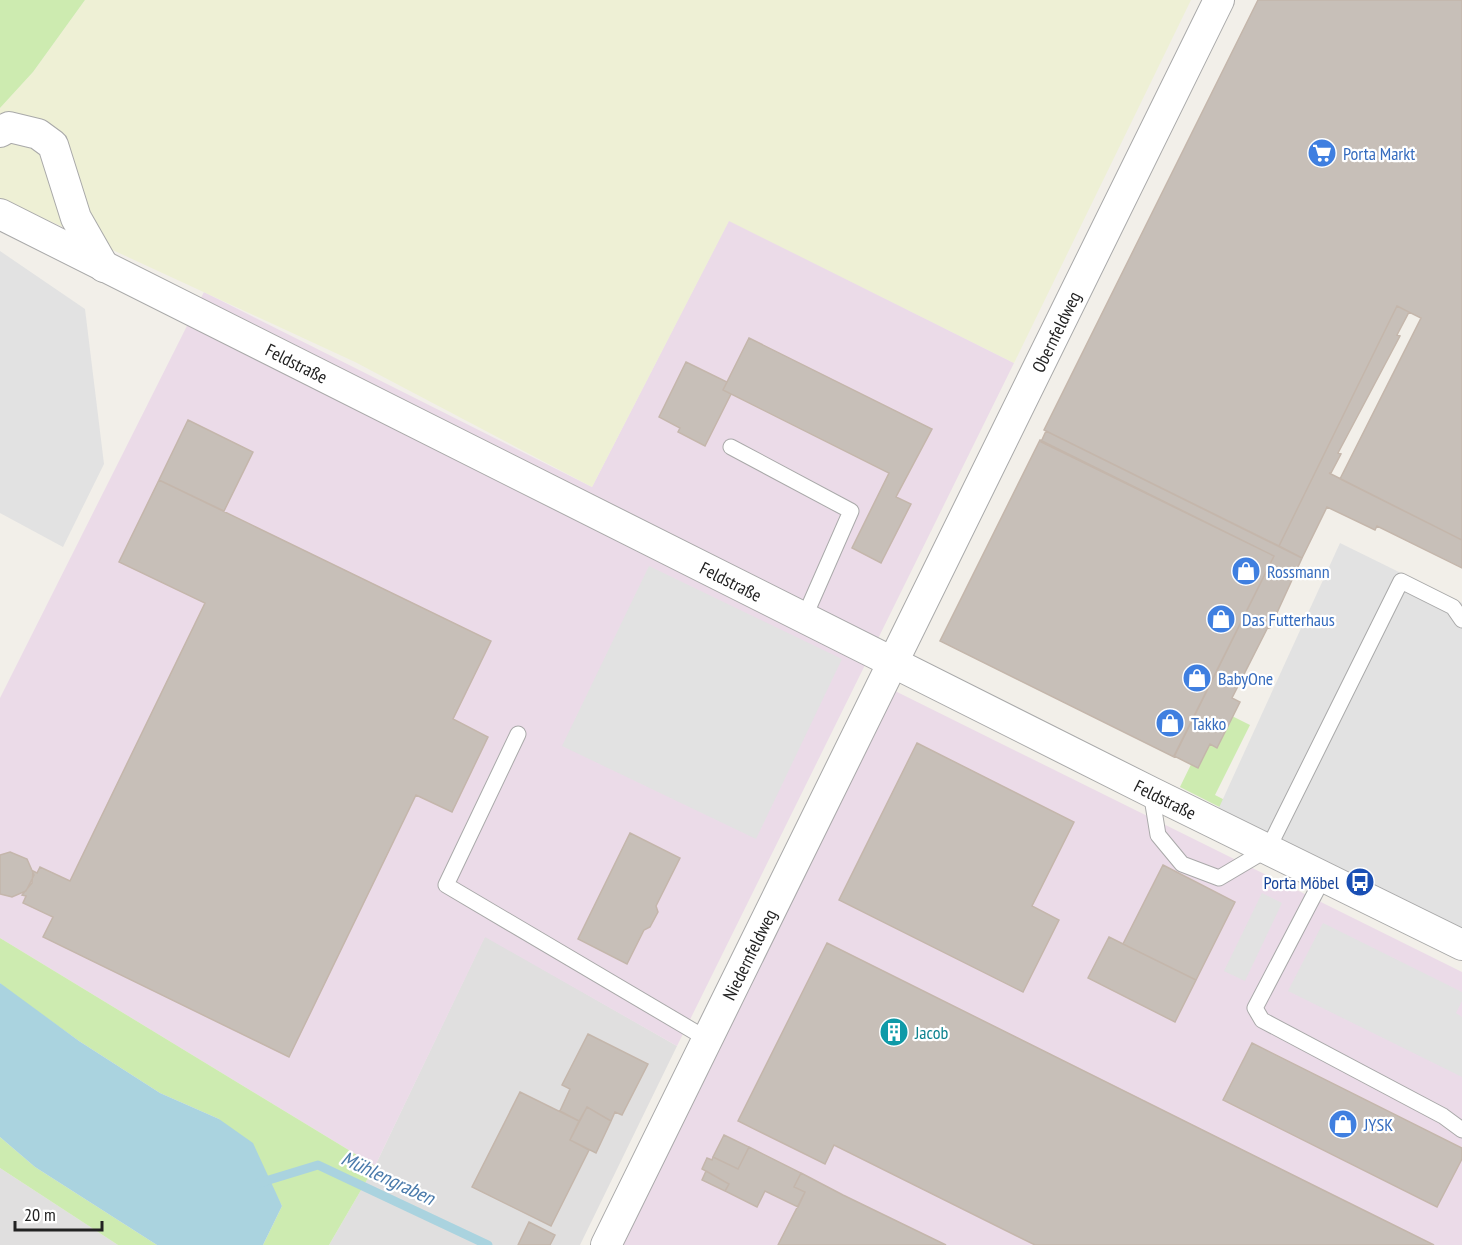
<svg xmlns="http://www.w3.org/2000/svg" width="1462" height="1245" viewBox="0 0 1462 1245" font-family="'PT Sans Narrow',sans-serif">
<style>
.residential{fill:#e0dfdf}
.industrial{fill:#ebdbe8}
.farmland{fill:#eef0d5}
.grass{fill:#cdebb0}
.parking{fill:#e2e2e2}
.water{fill:#aad3df}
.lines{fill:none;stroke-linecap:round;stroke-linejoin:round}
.stream{stroke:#aad3df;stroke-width:9}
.building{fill:#c7bfb8;stroke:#c4b6ab;stroke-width:1.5}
.lane-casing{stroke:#a9a9a9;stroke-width:17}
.street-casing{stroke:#a9a9a9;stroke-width:32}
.lane{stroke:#fff;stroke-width:15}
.street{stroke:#fff;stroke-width:30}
.labels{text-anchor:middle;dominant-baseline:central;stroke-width:4.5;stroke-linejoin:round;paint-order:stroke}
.shop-label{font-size:18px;fill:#366cbe;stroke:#fff;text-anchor:start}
.street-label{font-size:18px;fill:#222;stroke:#fff}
.transit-label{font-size:18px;fill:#164399;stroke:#fff;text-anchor:end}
.culture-label{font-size:18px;fill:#0d838f;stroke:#fff;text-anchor:start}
.water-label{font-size:20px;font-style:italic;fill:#4a7aab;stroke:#fff}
</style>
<rect width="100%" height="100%" fill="#f2efe9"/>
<path class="residential" d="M485,936L677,1046L580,1245H329L375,1166Z
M0,1168L118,1245H0Z"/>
<path class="industrial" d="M729,220L1014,363L677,1046L485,937L375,1166L0,938V698L204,292L592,487Z
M883,685L1462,972V1245H607Z"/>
<path class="farmland" d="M85,0H1191L1014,363L729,221L592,487L355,362L0,198V108L33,72Z"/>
<path class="grass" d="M0,0H85L33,72L0,108Z
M1218,709L1250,725L1215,795L1254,815L1251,823L1180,787Z
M0,938L375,1166L329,1245H263L282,1206L269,1181L219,1119L160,1093L79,1041L5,988L0,983Z
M0,1137L35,1167L157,1245H118L0,1168Z"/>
<path class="parking" d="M0,251L85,309L104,464L63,547L0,513Z
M1340,543L1462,603V932L1217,812Z
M649,566L842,659L756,839L562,746Z
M1262,893L1282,903L1245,981L1224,971Z
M1323,923L1462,992V1001L1456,1013L1462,1017V1077L1288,991Z"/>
<path class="water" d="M0,983L79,1041L160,1093L219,1119L253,1143L282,1206L263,1245H157L35,1167L0,1137Z"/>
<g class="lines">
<path class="stream" d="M259,1183L318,1165L488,1245"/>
</g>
<path class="building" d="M1258,0H1462V540L1340,479L1421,318L1397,306L1279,546L1044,430Z
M1397,306L1409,312L1397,335L1400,336L1338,453L1341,454L1331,473H1329L1462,540V568L1377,526L1375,530L1327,507L1302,558L1279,546Z
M749,338L932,429L896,497L911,504L881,563L852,548L889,473L723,390Z
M686,362L727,382L723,390L731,394L705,446L678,432L680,428L659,417Z
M188,420L253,452L224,511L159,480Z
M1046,431L1302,558L1270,628L1268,627L1232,698L1240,702L1217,748L1210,744L1198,768L1174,756L1274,556L1041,442Z
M1040,440L1274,556L1174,757L940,641Z
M159,480L491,641L453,719L488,737L452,812L416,795L289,1057L43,937L53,917L23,903L26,896L22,895L32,883L33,871L37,873L40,867L70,881L205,603L119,562Z
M917,743L1074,822L1032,906L1059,920L1023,992L839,900Z
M630,833L680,858L656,906L658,912L650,927L644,930L627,964L578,939Z
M10,852L27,859L34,875L26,891L12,897L0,894V855Z
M1163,865L1235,902L1196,980L1123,944Z
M1109,937L1196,980L1175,1022L1088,978Z
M827,943L1323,1190L1434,1245H1035L834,1145L825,1164L738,1121Z
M588,1034L648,1064L622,1115L615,1112L611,1121L587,1107L579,1121L560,1111L570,1089L562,1085Z
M1252,1043L1462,1148V1159L1437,1207L1223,1100Z
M520,1092L579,1121L570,1140L589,1150L551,1226L472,1187Z
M587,1107L611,1121L596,1153L570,1140Z
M724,1135L749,1147L738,1169L713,1157Z
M749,1147L801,1173L794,1187L805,1192L798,1207L765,1191L757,1207L725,1191L729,1184L702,1169L707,1158L712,1160L713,1157L738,1169Z
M706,1171L729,1184L725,1191L702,1180Z
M801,1173L843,1195L946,1245H778L805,1192L794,1187Z
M529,1222L555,1235L550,1245H518Z"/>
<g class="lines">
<g class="lane-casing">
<path id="lane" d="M731,447L851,511L804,618
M518,734L446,885L707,1039
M1151,792L1158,835L1182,864L1219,878L1268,849L1401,581L1453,607L1462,620
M1323,878L1255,1008L1262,1020L1443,1116L1462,1130"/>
</g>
<g class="street-casing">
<g id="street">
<path d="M0,132L9,127L38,134L53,145L76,218L104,267"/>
<path id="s1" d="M0,214L1151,792L1462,945"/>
<path id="s2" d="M606,1245L1219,0"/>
</g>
</g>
<use href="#lane" class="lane"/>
<use href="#street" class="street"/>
</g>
<defs>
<g id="supermarket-disc" transform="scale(1.5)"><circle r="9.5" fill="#3f7fe0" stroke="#fff"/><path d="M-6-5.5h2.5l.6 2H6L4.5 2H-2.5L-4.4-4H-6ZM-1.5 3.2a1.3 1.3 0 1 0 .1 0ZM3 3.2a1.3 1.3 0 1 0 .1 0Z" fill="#fff"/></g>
<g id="shop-disc" transform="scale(1.5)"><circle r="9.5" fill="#3f7fe0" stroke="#fff"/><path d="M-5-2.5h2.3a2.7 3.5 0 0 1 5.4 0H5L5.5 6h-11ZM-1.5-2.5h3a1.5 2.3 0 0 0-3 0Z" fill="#fff"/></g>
<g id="bus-disc" transform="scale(1.5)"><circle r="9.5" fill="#1a4fb4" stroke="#fff"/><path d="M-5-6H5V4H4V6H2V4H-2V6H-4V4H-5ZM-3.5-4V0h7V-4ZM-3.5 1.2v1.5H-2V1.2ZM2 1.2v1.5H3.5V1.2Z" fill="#fff"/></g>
<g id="building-disc" transform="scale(1.5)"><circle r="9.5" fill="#0f9aa8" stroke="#fff"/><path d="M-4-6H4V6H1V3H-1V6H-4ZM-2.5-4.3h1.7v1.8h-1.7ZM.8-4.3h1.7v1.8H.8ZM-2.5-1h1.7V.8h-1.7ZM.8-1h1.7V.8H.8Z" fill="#fff"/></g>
</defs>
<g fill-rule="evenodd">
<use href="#supermarket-disc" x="1322" y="153"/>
<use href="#shop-disc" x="1246" y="571"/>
<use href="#shop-disc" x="1221" y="619"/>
<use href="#shop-disc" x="1197" y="678"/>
<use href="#shop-disc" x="1170" y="723"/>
<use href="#bus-disc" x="1360" y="882"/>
<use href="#building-disc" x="894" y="1032"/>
<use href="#shop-disc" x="1343" y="1124"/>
</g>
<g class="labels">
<g class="shop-label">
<text x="1343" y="153">Porta Markt</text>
<text x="1267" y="571">Rossmann</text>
<text x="1242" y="619">Das Futterhaus</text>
<text x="1218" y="678">BabyOne</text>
<text x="1191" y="723">Takko</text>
<text x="1364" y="1124">JYSK</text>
</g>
<g class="street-label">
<text stroke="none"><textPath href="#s2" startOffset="1018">Obernfeldweg</textPath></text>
<text stroke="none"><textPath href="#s1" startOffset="332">Feldstraße</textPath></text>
<text stroke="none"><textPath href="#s1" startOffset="818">Feldstraße</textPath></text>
<text stroke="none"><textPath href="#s1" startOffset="1304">Feldstraße</textPath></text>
<text stroke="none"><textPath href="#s2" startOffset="324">Niedernfeldweg</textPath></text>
</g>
<g class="transit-label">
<text x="1339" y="882">Porta Möbel</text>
</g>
<g class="culture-label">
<text x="915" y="1032">Jacob</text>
</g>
<g class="water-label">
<text transform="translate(388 1178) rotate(25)">Mühlengraben</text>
</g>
</g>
<path d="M15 1221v9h87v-9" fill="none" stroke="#222222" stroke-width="3"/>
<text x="24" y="1221" font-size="18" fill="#222222" stroke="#ffffff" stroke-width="4.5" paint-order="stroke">20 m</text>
</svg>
